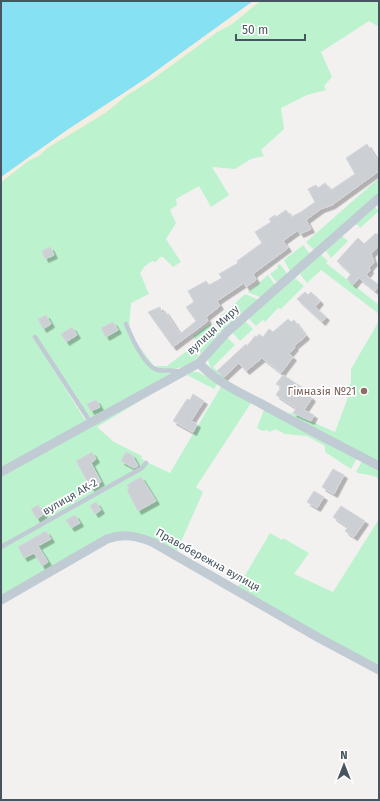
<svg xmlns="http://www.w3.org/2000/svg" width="380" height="801" viewBox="0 0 380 801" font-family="'Fira Sans',sans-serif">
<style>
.green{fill:#bcf3ce}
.sand{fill:#f4ede0}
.water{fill:#86e1f3}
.building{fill:#ccd0d5;stroke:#d4d6dc;filter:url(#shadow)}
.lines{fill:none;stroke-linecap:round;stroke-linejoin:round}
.lane{stroke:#c0cbd3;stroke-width:4.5}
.street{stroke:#c0cbd3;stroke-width:9}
.education-dot{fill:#8d6e63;stroke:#fff;stroke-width:1.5}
.labels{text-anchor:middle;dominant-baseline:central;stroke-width:3.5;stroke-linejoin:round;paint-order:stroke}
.street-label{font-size:11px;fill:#46555f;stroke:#fff}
.education-label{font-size:11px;fill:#785e54;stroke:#fff;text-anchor:end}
</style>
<defs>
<filter id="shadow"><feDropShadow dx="3.5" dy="3.5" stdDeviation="0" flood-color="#0004"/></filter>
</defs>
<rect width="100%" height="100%" fill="#f3f0f0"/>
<path class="green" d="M260,1H379V27L369,21L321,52L332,77L324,86L326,90L307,95L281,108L284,129L261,150L264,156L251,159L235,169L212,167L229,195L211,207L199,186L176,199L177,205L170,210L176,223L166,239L181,262L173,267L163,257H160L156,262L152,261L145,266L140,273L149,294L131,303L129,326L136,342L154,366H167L192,347L199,356C185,370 171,371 152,367L136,342L149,366L173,372L92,419L84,410L36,337H33L87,423L1,470V182L28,161L40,155L47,148L105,113L127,95L151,80L217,32L232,24Z
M379,178V194L317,251L313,249L306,242Z
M374,207L379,211L360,228L358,225H355Z
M342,236L348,241L331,258L326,251Z
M303,245L310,254L291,273L284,260Z
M321,255L328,261L326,263L379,305V314L321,270L307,283L300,274Z
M280,264L288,275L278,284L270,274L278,268L277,266Z
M268,275L276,286L262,298L248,292Z
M295,278L304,286L281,309L278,308L265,322L263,320L256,326L248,318Z
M245,294L259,300L237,319L228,310Z
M227,311L235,321L222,333L213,322Z
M245,321L253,329L240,341L232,332Z
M379,321V463L293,419L294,416L289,413L290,412L335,432L351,389L348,387L351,383V369Z
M210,324L220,334L201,354L194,346L198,343L193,336Z
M227,337L235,345L213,367L234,386C222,379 209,373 208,358Z
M191,372H198L218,383L214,389L187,375Z
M222,385L357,458L351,469L325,452V446L307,436L285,434L275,429L270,432L267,430L263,431L257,428L264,410L251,403L196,487L203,492L176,553L119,534L1,598V549L144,469L149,463L170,473Z
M158,390L97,427L114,442L142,456L141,458L145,461L140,467L1,545V474Z
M362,461L379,470V479C368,472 364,476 356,472Z
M379,519V668L237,589L270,533L282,540L283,538L309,553L294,574L333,592Z"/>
<path class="sand" d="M253,1H260L232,24L217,32L151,80L127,95L105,113L47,148L40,155L28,161L1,182V177L67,130L145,79Z"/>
<path class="water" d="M1,1H253L145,79L67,130L1,177Z"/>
<path class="building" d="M367,144L379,163V171L332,205L321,209L306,220L311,229L300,234L298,230L283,241L288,248L253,274L256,280L246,287L244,283L217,301L220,306L206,317L208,321L173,347L148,312L160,307L162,313L165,311L180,334L196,321L186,307L194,302L188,291L206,281L209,285L222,278L219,274L238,263L237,261L262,243L255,232L271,222L269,219L275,215L276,217L286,210L291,217L301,212L315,202L308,189L316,185L318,188L325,183L331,190L355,174L346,158Z
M376,233L379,237V246L371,254L374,262L369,268L370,270L366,275L379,285L375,291L359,278L353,285L347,279L351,274L337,261L358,238L364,244Z
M50,247L54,255L45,259L42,251Z
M305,292L308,295L311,292L320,301L315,307L326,317L322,322L297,299Z
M46,315L51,324L43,329L38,319Z
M288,319L291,322L294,320L306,336L294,346L295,347L289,354L293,357L281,373L262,358L246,371L239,363L224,377L217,371L246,344L247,346L255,336L257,337L259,334L263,337L269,329L273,332Z
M113,322L118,330L106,337L101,328Z
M72,327L77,335L66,342L61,334Z
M283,375L306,390L304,392L312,398L304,410L314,415L311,421L293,413L296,408L276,395L281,387L276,384Z
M193,394L204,401L191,421L197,424L193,432L173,421L187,399L190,400Z
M96,400L100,407L91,411L87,404Z
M92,452L96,459L91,463L101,482L91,488L76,461Z
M126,452L132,455L138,466L134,468L121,461Z
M333,469L344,475L334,494L322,487Z
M141,477L156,501L138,511L127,490L129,488L127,485Z
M314,491L324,497L317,508L307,502Z
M96,502L101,510L95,514L90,506Z
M38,505L44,514L37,519L31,509Z
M341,506L365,521L354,537L345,531L348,527L333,517Z
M75,515L80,523L71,528L66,520Z
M46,531L51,539L38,546L48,562L42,566L34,553L24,558L18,547Z"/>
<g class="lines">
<path class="lane" d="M126,324C131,336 143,363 155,369C163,373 172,368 180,372
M35,337L91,423
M1,547L142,468L146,463"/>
<path class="street" d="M199,363C215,381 238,392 260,403C299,425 339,445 379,466
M1,472L199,363L227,332L379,198
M1,600L107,539C124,533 138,536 154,543L319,638L379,670"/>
</g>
<circle class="education-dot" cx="364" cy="391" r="4"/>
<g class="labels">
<g class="street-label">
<text transform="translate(213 330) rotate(-43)">вулиця Миру</text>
<text transform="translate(70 497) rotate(-30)">вулиця АК-2</text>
<text transform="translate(208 560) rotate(29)">Правобережна вулиця</text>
</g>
<g class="education-label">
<text x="356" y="391">Гімназія №21</text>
</g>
</g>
<rect width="380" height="801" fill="none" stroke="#46555f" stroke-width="4"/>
<g transform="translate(344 765)" stroke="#ffffff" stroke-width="3" paint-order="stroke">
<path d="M0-3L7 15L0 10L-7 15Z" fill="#46555f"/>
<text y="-6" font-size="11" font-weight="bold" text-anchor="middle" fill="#46555f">N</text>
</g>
<path d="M236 34v6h69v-6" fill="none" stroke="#46555f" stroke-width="2"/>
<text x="242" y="34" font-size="12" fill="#46555f" stroke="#ffffff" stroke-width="3" paint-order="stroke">50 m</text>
</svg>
